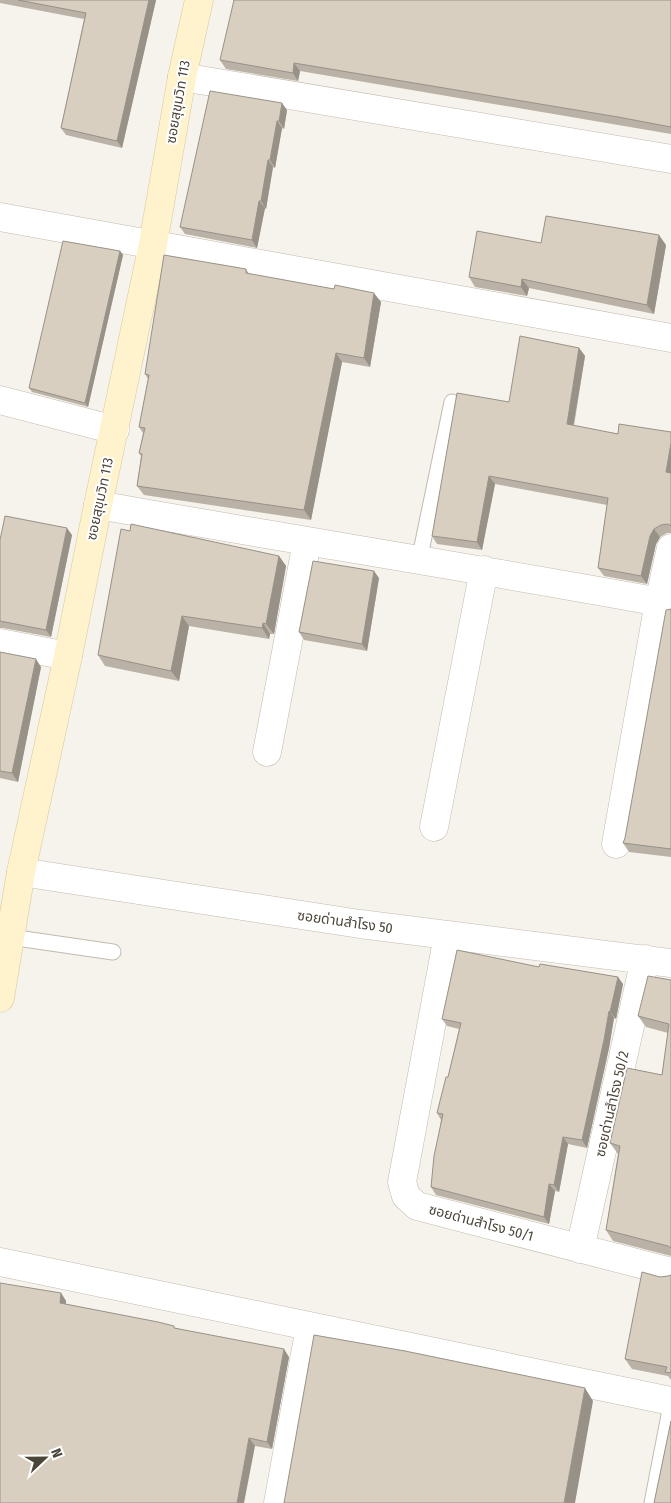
<svg xmlns="http://www.w3.org/2000/svg" width="671" height="1503" viewBox="0 0 671 1503" font-family="'Fira Sans Condensed','Noto Sans Thai',sans-serif">
<style>
.lines{fill:none;stroke-linecap:round;stroke-linejoin:round}
.lane-casing{stroke:#c2bbae;stroke-width:17}
.street-casing{stroke:#c2bbae;stroke-width:29}
.secondary-casing{stroke:#d6c79b;stroke-width:29}
.lane{stroke:#fff;stroke-width:15}
.street{stroke:#fff;stroke-width:28}
.secondary{stroke:#fff3cd;stroke-width:28}
.wall{fill:#bab2a6}
.shaded-wall{fill:#979187}
.building{fill:#d8cfc1;stroke:#979187}
.labels{text-anchor:middle;dominant-baseline:central;stroke-width:4;stroke-linejoin:round;paint-order:stroke}
.street-label{font-size:14px;fill:#4b4439;stroke:#fff}
</style>
<rect width="100%" height="100%" fill="#f6f3ec"/>
<g class="lines">
<g class="lane-casing">
<path id="lane" d="M419,561L452,402
M10,937L113,952
M652,1503L671,1405"/>
</g>
<g class="street-casing">
<path id="street" d="M182,77L671,159
M0,217L671,338
M0,400L115,430
M98,505C289,539 480,569 671,604
M0,643L68,656
M267,752L307,542
M434,827L484,570
M616,844L659,602L671,548
M21,872L360,924L671,963
M448,936L402,1182L406,1196L417,1206L671,1272
M580,1249L645,959
M0,1262L671,1401
M278,1503L310,1327"/>
</g>
<g class="secondary-casing">
<path id="secondary" d="M0,998L21,872L68,656L98,505L153,244L182,77L199,0"/>
</g>
<use href="#lane" class="lane"/>
<use href="#street" class="street"/>
<use href="#secondary" class="secondary"/>
</g>
<path class="wall" d="M0,0H156L122,148L66,135L61,128L84,19L0,3Z
M671,0V134L300,71L298,81L226,69L220,60Z
M287,110L284,129L282,128L275,168L273,167L266,209L265,208L257,248L185,234L180,227Z
M541,243L666,245L654,314L529,288L527,296L475,287L469,277Z
M120,251L123,255L88,407L32,392L29,388Z
M246,269L249,274L381,302L370,367L342,362L311,520L144,495L137,486L141,456L139,453L143,433L139,427L148,379L145,374Z
M579,348L585,356L574,426L618,434L671,432V533H667L660,537L656,544L647,584L604,576L598,568L607,505L495,484L482,550L437,544L432,536L509,402Z
M72,535L51,637L3,628H0V540Z
M279,556L286,566L274,634H270L269,639L189,626L179,681L105,666L98,655Z
M379,578L367,651L304,640L299,632Z
M671,609V857L629,852L623,843L625,838Z
M0,652L41,667L18,782L0,778Z
M539,967L623,984L616,1019L614,1018L609,1048L587,1148L568,1144L559,1192L555,1191L549,1224L436,1195L431,1187L441,1120L437,1113L448,1077L459,1029L447,1026L442,1019Z
M671,980V1256L613,1241L606,1230L618,1154L610,1143L662,1075L668,1033L646,1027L638,1016Z
M671,1275V1380L668,1376L632,1369L625,1359L660,1277L668,1276Z
M61,1293L66,1301V1304L176,1328L289,1357L272,1449L255,1446L0,1503Z"/>
<path class="shaded-wall" d="M149,0H156L122,148L117,141Z
M294,63L300,71L298,81L293,73Z
M282,103L287,110L284,129L279,121Z
M277,121L282,128L275,168L270,160Z
M268,160L273,167L266,209L261,201Z
M259,201L265,208L257,248L252,240Z
M659,235L666,245L654,314L647,305Z
M120,251L123,255L88,407L85,403Z
M522,279L529,288L527,296L521,287Z
M374,293L381,302L370,367L364,358Z
M579,348L585,356L572,433L567,424Z
M336,353L342,362L311,520L304,510Z
M671,443V479L666,472Z
M489,476L495,484L482,550L477,542Z
M67,528L72,535L51,637L46,630Z
M654,529L660,537L656,544L647,584L641,576L650,536Z
M279,556L286,566L274,634L266,624Z
M374,571L379,578L367,651L362,644Z
M182,616L189,626L179,681L171,671Z
M263,623L270,634L269,639L262,628Z
M36,659L41,667L18,782L12,773Z
M618,977L623,984L616,1019L610,1012Z
M609,1011L614,1018L609,1048L587,1148L582,1140Z
M563,1137L568,1144L559,1192L554,1185Z
M549,1184L555,1191L549,1224L544,1217Z
M61,1293L66,1301L65,1310L60,1303Z
M284,1349L289,1357L272,1449L267,1442Z
M585,1388L593,1401L575,1503H564Z
M249,1438L255,1446L244,1503H237Z"/>
<path class="building" d="M18,0H149L117,141L61,128L86,13Z
M234,0H671V127L618,117L294,63L293,73L220,60Z
M210,91L282,103L279,121H277L270,160H268L261,201H259L252,240L180,227Z
M546,216L659,235L647,305L522,279L521,287L469,277L477,231L541,243Z
M63,241L120,251L85,403L29,388Z
M164,255L246,269V273L334,289L335,285L374,293L364,358L336,353L304,510L137,486L142,454L139,453L145,428L139,427L149,375L145,374Z
M520,336L579,348L567,424L618,434L619,424L671,432V443L666,472L671,473V526L668,524L661,525L654,529L650,536L641,576L598,568L608,498L489,476L477,542L432,536L457,393L509,402Z
M5,516L67,528L46,630L0,621V540Z
M131,524L279,556L266,624L263,623L262,628L182,616L171,671L98,655L121,529L130,531Z
M313,561L374,571L362,644L299,632Z
M671,609V849L623,843L625,838L666,610Z
M0,652L36,659L12,773L0,771Z
M457,950L539,967L540,964L618,977L610,1012L609,1011L604,1040L582,1140L563,1137L554,1185L549,1184L544,1217L431,1187L434,1156L443,1114L437,1113L446,1077H448L461,1023L442,1019Z
M648,976L671,980V1248L668,1246L606,1230L620,1146L610,1143L627,1068L662,1075L669,1024L638,1016Z
M642,1272L660,1277L668,1276L671,1275V1373L665,1372L667,1367L625,1359Z
M0,1283L61,1293L60,1303L158,1322L174,1326V1328L284,1349L267,1442L249,1438L237,1503H0Z
M314,1335L405,1351L585,1388L564,1503H284Z
M671,1421V1503H654Z"/>
<g class="labels">
<g class="street-label">
<text transform="translate(178 102) rotate(-80)">ซอยสุขุมวิท 113</text>
<text transform="translate(100 499) rotate(-78)">ซอยสุขุมวิท 113</text>
<text transform="translate(345 922) rotate(8)">ซอยด่านสำโรง 50</text>
<text transform="translate(612 1104) rotate(-77)">ซอยด่านสำโรง 50/2</text>
<text transform="translate(481 1223) rotate(15)">ซอยด่านสำโรง 50/1</text>
</g>
</g>
<g transform="translate(45 1458) rotate(68)" stroke="#ffffff" stroke-width="4" paint-order="stroke">
<path d="M0-4L9 19L0 12L-9 19Z" fill="#4b4439"/>
<text y="-8" font-size="14" font-weight="bold" text-anchor="middle" fill="#4b4439">N</text>
</g>
</svg>
